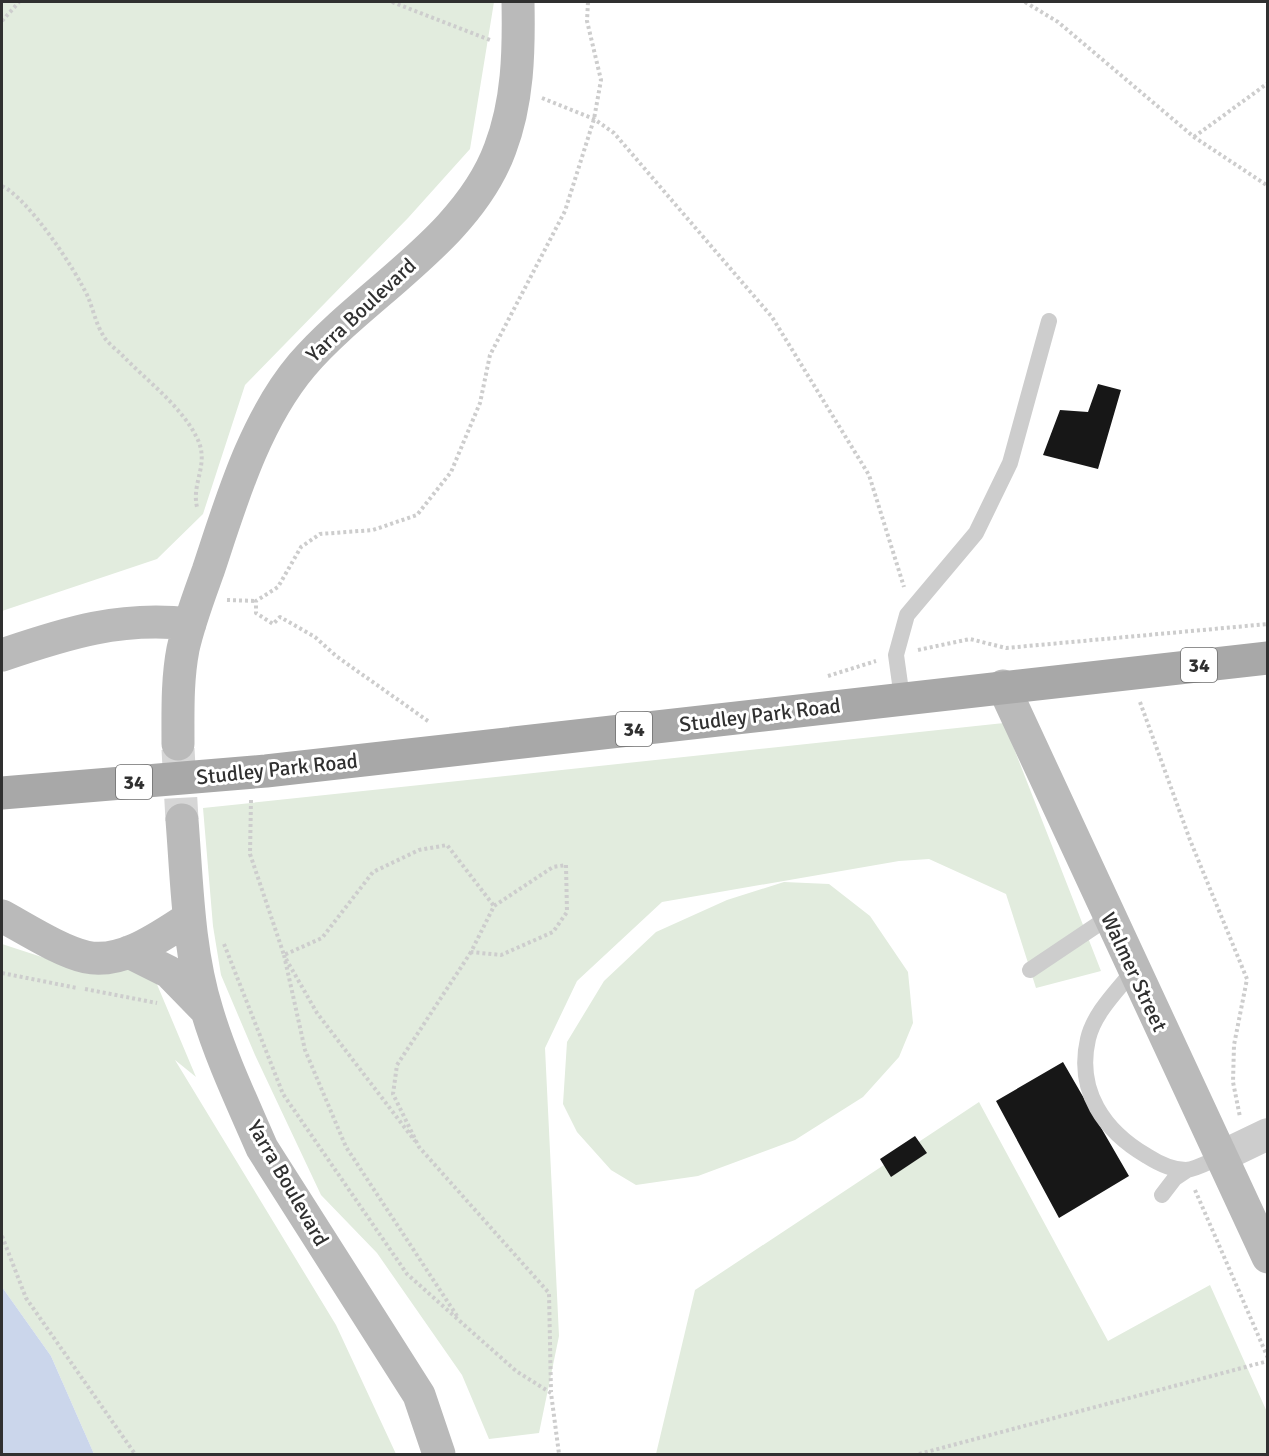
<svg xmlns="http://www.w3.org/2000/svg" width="1269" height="1456" viewBox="0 0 1269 1456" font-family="Signika,sans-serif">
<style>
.green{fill:#e2ecde}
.water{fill:#cbd6eb}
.building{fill:#171717}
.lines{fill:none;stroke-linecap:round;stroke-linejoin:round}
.secondary-tunnel{stroke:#d6d6d6;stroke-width:33;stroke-dasharray:33 16;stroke-linecap:butt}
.path{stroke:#cdcdcd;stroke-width:4;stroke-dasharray:3 3;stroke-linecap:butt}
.lane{stroke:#cdcdcd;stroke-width:16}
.street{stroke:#cdcdcd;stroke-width:32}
.secondary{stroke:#bababa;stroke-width:33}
.primary{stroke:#a8a8a8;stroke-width:33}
.labels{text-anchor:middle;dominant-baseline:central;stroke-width:6;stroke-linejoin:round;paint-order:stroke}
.shield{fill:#fff;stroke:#6e6e6e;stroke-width:1.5}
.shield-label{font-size:20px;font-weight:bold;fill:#303030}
.street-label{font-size:21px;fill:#303030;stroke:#fff}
</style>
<rect width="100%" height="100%" fill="#fff"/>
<path class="green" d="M2,2H494L470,149L408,218L245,385L203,514L157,559L2,611Z
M1004,723L1101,971L1036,988L1006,894L929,859L899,861L662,902L577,981L545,1048L559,1336L539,1433L489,1439L462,1375L377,1253L321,1195L255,1055L221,975L213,926L203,808Z
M784,882L829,884L870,916L908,972L913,1023L899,1057L863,1097L795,1140L698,1176L636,1185L611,1170L577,1132L563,1104L567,1042L604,981L656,932L727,900Z
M2,944L51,960L128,969L156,982L196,1077L175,1060L336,1325L396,1454H94L51,1356L2,1287Z
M979,1102L1108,1341L1210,1285L1267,1412V1454H656L695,1290Z"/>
<path class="water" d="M2,1287L51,1356L94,1454H2Z"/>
<path class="building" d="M1098,384L1121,390L1098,469L1043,455L1060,410L1088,412Z
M1063,1062L1129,1176L1059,1218L996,1101Z
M915,1136L927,1153L891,1177L880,1159Z"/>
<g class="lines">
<path class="secondary-tunnel" d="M178,749L182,820"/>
<path class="path" d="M392,2L490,40
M1025,2L1058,22L1194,137L1268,186
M2,21L19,2
M542,98L594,119L614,133L772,317L869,475L904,587
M1194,137L1268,83
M2,186C29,199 75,269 88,297C93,309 96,324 103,335C107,343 116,349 122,355C146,380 180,405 196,436C211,463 191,482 197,507
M227,600L256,601
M918,650L970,639L1006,648L1268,624
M828,676L876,661
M1140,702L1190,840L1247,979L1234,1045L1233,1082L1240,1117
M428,721L336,656L315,637L280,617L273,624L256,613V601L278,587L301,547L320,534L373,530L417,515L451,472L480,403L490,355L565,211L594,119L601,80L587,21L588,2
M251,800L250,854L284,955L322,938L373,872L419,850L447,845L494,906
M566,865L567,912L553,932L501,955L471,952L494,906L553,867Z
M224,944L283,1094L407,1274L516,1371L551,1393L559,1454
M471,952L397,1065L393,1094L419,1147L549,1293L551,1392
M284,955L305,1050L346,1147L457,1316
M286,959L317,1013L415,1141
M2,973L77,988
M85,989L157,1003
M1195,1190L1268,1358
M2,1236L26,1298L135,1454
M919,1454L1268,1361"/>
<path class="lane" d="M902,698L896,655L907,615L976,533L1010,463L1049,321
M1030,970L1109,917
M1133,971C1117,991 1094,1013 1088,1039C1076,1091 1104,1131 1147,1156C1158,1163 1172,1170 1186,1170C1197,1169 1210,1161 1220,1157
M1162,1195L1175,1178L1187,1170"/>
<path class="street" d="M1220,1157L1268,1134"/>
<path class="secondary" d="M2,655C67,633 120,616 190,624
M1003,686L1268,1257
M178,744C178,712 177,680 183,649C189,622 199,596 208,571C231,502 254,422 302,365C363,294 467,239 500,149C518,102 519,52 518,2
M182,820C187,883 188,950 207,1011C221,1058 243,1104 262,1148L419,1395L439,1454
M2,916C26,929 60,951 86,957C122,965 161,936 189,918
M129,952L169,972L207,1011"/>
<path class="primary" d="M2,793L266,771L1268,658"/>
</g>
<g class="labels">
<g class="shield">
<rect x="1181" y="648" width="36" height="34" rx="4.5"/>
<rect x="616" y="712" width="36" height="34" rx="4.5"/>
<rect x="116" y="765" width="36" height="34" rx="4.5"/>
</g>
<g class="shield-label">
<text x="1199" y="665">34</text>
<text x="634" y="729">34</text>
<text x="134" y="782">34</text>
</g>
<g class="street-label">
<text transform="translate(361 310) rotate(-43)">Yarra Boulevard</text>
<text transform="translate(760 715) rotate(-7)">Studley Park Road</text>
<text transform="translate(277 769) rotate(-6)">Studley Park Road</text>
<text transform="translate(1134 972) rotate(65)">Walmer Street</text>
<text transform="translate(288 1183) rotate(60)">Yarra Boulevard</text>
</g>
</g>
<rect width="1269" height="1456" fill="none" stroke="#303030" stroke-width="6"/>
</svg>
